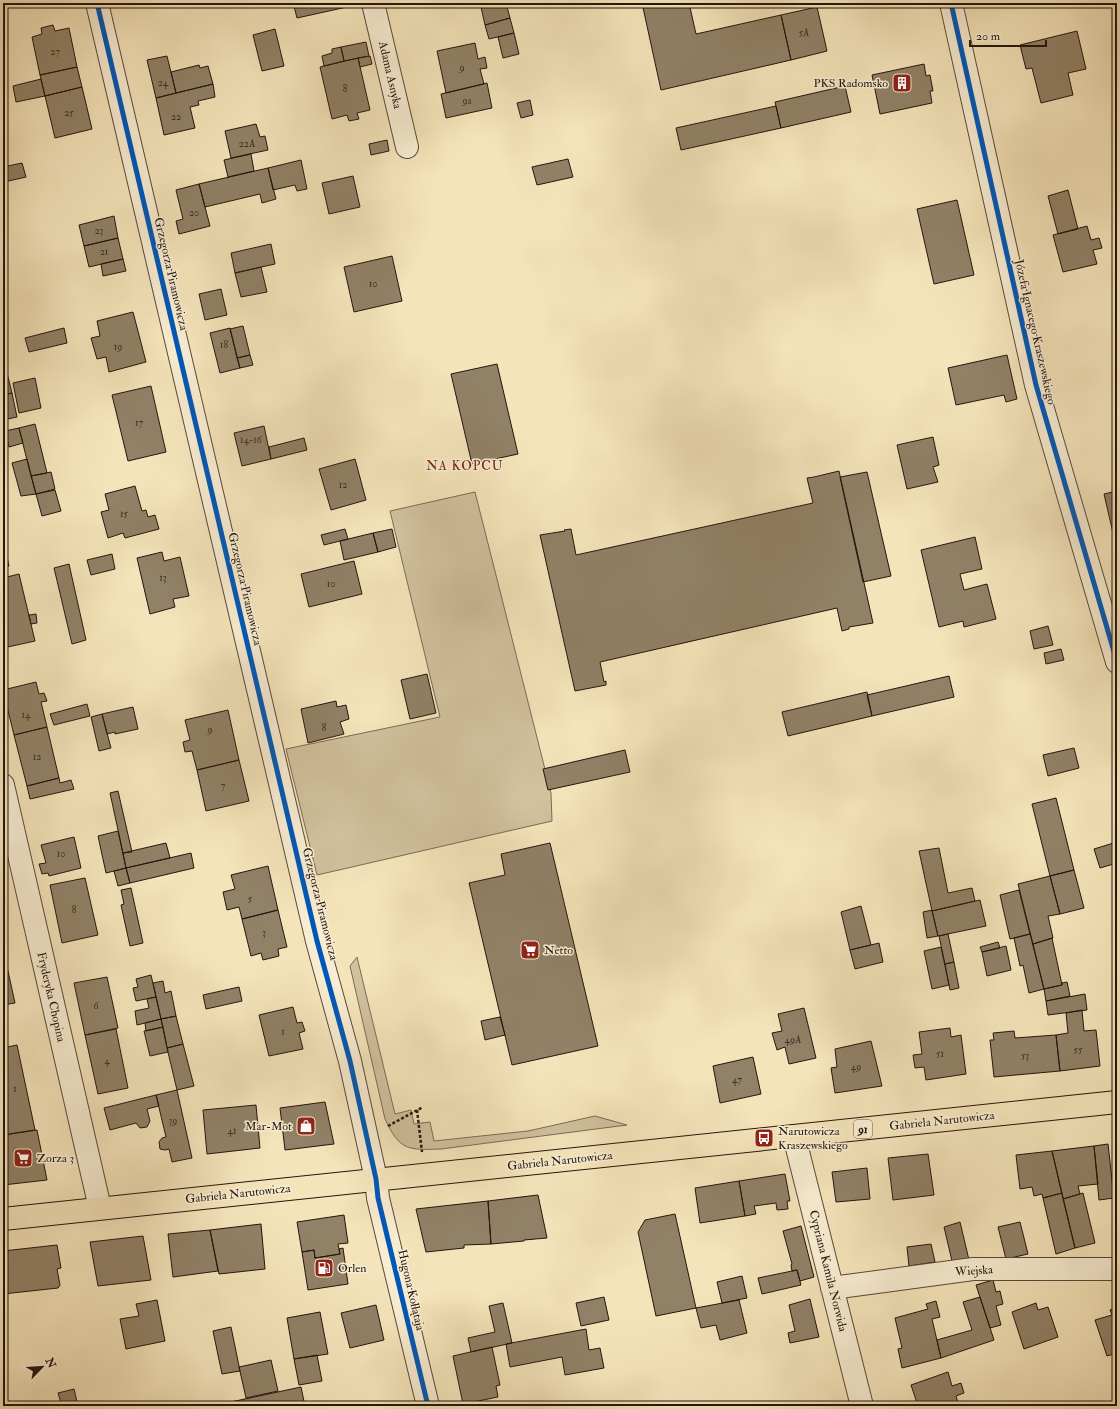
<svg xmlns="http://www.w3.org/2000/svg" width="1120" height="1409" viewBox="0 0 1120 1409" font-family="'IM FELL Double Pica',serif">
<style>
.green{fill:#d1c19d;stroke:#7a6b56}
.building{fill:#918167;stroke:#24150e}
.lines{fill:none;stroke-linecap:round;stroke-linejoin:round}
.minor-casing{stroke:#584939;stroke-width:24}
.major-casing{stroke:#24150e;stroke-width:24}
.path{stroke:#24150e;stroke-width:2.5;stroke-dasharray:3 2;stroke-linecap:butt}
.minor{stroke:#f8edd2;stroke-width:22}
.major{stroke:#f5e4ba;stroke-width:22}
.cycleway-casing{stroke:#f8edd2;stroke-width:8}
.cycleway{stroke:#0057b8;stroke-width:5}
.labels{text-anchor:middle;dominant-baseline:central;stroke-width:3;stroke-linejoin:round;paint-order:stroke}
.number-label{font-size:10px;fill:#3f3024}
.shield{fill:#f8edd2;stroke:#645649;stroke-width:1}
.shield-label{font-size:11px;font-weight:bold;fill:#24150e}
.street-label{font-size:12px;fill:#24150e;stroke:#f8edd2}
.poi-label{font-size:12px;fill:#24150e;stroke:#f8edd2;text-anchor:start}
.neighbourhood-label{font-size:13px;letter-spacing:1px;fill:#7a1f14;stroke:#f8edd2}
</style>
<rect width="100%" height="100%" fill="#f5e4ba"/>
<filter id="stains"><feTurbulence type="fractalNoise" baseFrequency=".005" numOctaves="4"/><feColorMatrix values="0 0 0 0 .2 0 0 0 0 .09 0 0 0 0 .02 0 0 0 .5 -.17"/></filter>
<radialGradient id="worn" r=".72"><stop offset=".6" stop-color="#630" stop-opacity="0"/><stop offset="1" stop-color="#630" stop-opacity=".3"/></radialGradient>
<path class="green" d="M475,492L551,793L552,821L317,875L286,749L440,717L390,511Z
M357,957L395,1114L411,1110L414,1124L430,1122L434,1141L528,1131L595,1116L627,1125L441,1149C408,1150 400,1151 385,1119L350,966Z"/>
<path class="building" d="M305,3H346L347,7L297,18L294,6Z
M499,3H506L510,18L485,25L481,7Z
M642,3H689L696,34L781,15L791,60L661,90Z
M817,7L827,51L791,60L781,15Z
M510,18L514,33L489,39L485,25Z
M53,25L55,31L69,28L77,67L40,75L32,37L42,34L41,28Z
M275,29L284,66L262,71L253,35Z
M1077,31L1086,69L1068,73L1073,95L1041,103L1032,68L1026,69L1020,45Z
M514,33L519,54L503,58L498,37Z
M366,42L369,56L344,61L341,47Z
M475,43L478,59L485,57L487,68L480,69L484,84L446,93L437,51Z
M341,47L344,61L324,66L322,56L332,53V49Z
M167,56L176,93L156,98L147,60Z
M370,56L372,64L360,67L358,58Z
M358,58L370,110L357,113L359,119L349,121L347,115L332,119L320,67Z
M924,64L926,76L930,75L933,91H930L932,103L880,114L872,75Z
M199,65L200,68L208,66L213,84L176,93L171,72Z
M77,67L82,87L45,96L40,75Z
M41,79L45,96L16,102L13,86Z
M487,83L492,108L446,118L441,94Z
M213,84L215,97L198,101L199,105L190,107L195,128L164,135L156,98Z
M845,86L851,112L781,128L775,102Z
M82,87L92,129L55,138L45,96Z
M530,100L533,115L521,118L517,103Z
M776,106L781,128L681,150L676,128Z
M256,124L260,137L265,136L268,150L231,158L225,131Z
M387,140L389,151L371,155L369,144Z
M251,154L254,171L228,177L224,160Z
M568,159L573,177L537,185L532,167Z
M301,160L307,189L297,191L295,185L273,190L268,168Z
M22,163L26,177L4,182L3,167Z
M268,168L276,199L262,203L260,194L205,207L199,184Z
M353,176L360,207L329,214L322,183Z
M199,184L210,226L179,234L176,221L183,219L176,190Z
M1068,190L1078,229L1058,234L1048,196Z
M957,200L974,275L934,284L917,209Z
M114,216L118,238L84,246L79,225Z
M1087,226L1091,240L1099,238L1102,248L1093,250L1097,264L1063,272L1053,235Z
M118,238L123,259L89,267L84,246Z
M271,244L275,264L235,273L231,253Z
M392,256L402,301L354,312L344,267Z
M123,259L126,271L103,276L101,264Z
M261,267L267,292L241,297L235,273Z
M221,289L227,315L205,320L199,294Z
M133,312L146,362L109,372L106,357L97,359L91,338L100,336L97,321Z
M243,326L250,355L237,358L230,329Z
M64,328L67,343L29,352L25,338Z
M230,328L240,368L220,373L210,333Z
M250,355L253,365L240,368L237,358Z
M1007,355L1017,399L1006,402L1004,395L956,405L948,368Z
M3,357L12,393L3,395Z
M497,364L518,454L472,464L451,374Z
M35,378L41,408L19,413L13,383Z
M151,386L166,452L128,461L112,395Z
M12,393L17,417L3,420V395Z
M35,424L47,473L31,476L19,428Z
M264,426L271,459L242,466L234,433Z
M19,428L23,443L9,447L5,431Z
M933,437L939,465L933,467L938,482L907,489L897,445Z
M304,438L307,450L271,459L269,447Z
M27,459L36,494L21,496L12,463Z
M355,459L366,500L331,510L319,469Z
M839,471L873,623L849,627V629L842,631L837,608L600,662L604,682L606,681V685L575,691L540,535L565,531L564,530L571,529L576,555L813,503L807,478L814,477Z
M51,472L55,489L36,494L31,476Z
M867,472L891,576L863,582L840,477Z
M135,486L142,511L146,510L148,517L155,515L159,529L125,538L123,533L108,538L101,512L109,510L105,494Z
M55,490L61,511L42,516L36,494Z
M1117,491V532L1113,533L1104,494Z
M345,529L348,539L324,545L321,535Z
M392,529L396,547L378,552L373,533Z
M373,533L378,552L344,560L340,541Z
M975,537L982,569L960,574L964,590L987,584L996,619L964,627L963,621L939,627L921,550Z
M3,541L9,566L3,567Z
M162,552L164,561L180,557L189,596L173,599L175,607L150,614L137,558Z
M112,554L115,569L91,575L87,560Z
M354,561L362,594L309,607L301,574Z
M69,564L86,640L72,644L54,568Z
M19,574L35,641L3,648V578Z
M36,614L37,623L31,624L29,615Z
M1048,626L1053,645L1034,649L1030,631Z
M1061,649L1064,660L1046,664L1044,653Z
M427,674L436,713L410,719L401,680Z
M949,676L954,697L872,716L867,695Z
M36,682L39,694L44,693L47,701L41,702L47,727L14,735L3,690Z
M867,692L872,716L788,736L782,712Z
M336,701L337,707L346,705L349,719L340,722L344,734L308,743L301,709Z
M87,704L90,716L54,725L50,714Z
M133,707L138,729L115,734V732L107,734L102,714Z
M228,710L239,760L197,770L192,751L185,752L183,742L190,740L185,720Z
M102,714L111,748L99,751L91,717Z
M47,727L59,778L27,786L14,735Z
M1074,748L1079,768L1048,776L1043,755Z
M625,750L630,772L548,790L543,769Z
M239,760L249,801L206,811L197,770Z
M59,778L60,783L71,780L74,789L30,799L27,786Z
M118,791L132,852L123,853L110,793Z
M1056,798L1074,870L1050,876L1032,804Z
M118,831L126,868L106,873L98,836Z
M74,837L81,868L49,876L48,873L42,874L39,864L46,863L41,845Z
M1117,842V863L1100,868L1094,849Z
M166,843L170,858L126,868L123,853Z
M550,843L598,1046L512,1065L469,883L505,875L501,854Z
M939,848L948,893L972,888L975,901L932,911L919,851Z
M191,853L194,868L130,883L126,868Z
M268,866L278,910L242,919L239,907L227,910L223,892L235,889L231,875Z
M126,868L130,883L118,886L114,871Z
M1074,870L1084,908L1060,914L1050,876Z
M1050,876L1060,914L1048,916L1053,938L1033,944L1018,884Z
M85,878L98,935L62,943L50,885Z
M131,888L143,943L130,946L121,905L124,904L121,890Z
M1019,890L1030,934L1010,939L1000,895Z
M980,900L986,926L938,936L932,911Z
M861,906L871,945L850,950L841,912Z
M278,910L287,947L278,949L279,956L263,960L261,953L251,956L242,919Z
M932,910L938,936L927,938L923,912Z
M948,934L954,962L945,964L939,936Z
M1030,934L1044,989L1029,993L1023,965L1020,966L1014,938Z
M1052,938L1062,985L1044,989L1033,944Z
M998,942L1000,948L982,952L980,947Z
M879,943L883,962L855,969L850,950Z
M1006,946L1011,970L987,976L982,952Z
M941,947L949,985L932,989L924,951Z
M3,962H6L15,1003L3,1005Z
M954,962L959,988L950,990L945,964Z
M151,975L156,997L136,1001L133,988L138,987L136,979Z
M107,977L118,1028L85,1035L74,983Z
M163,981L165,993L171,991L176,1016L161,1019L153,983Z
M1067,982L1070,996L1046,1001L1044,989L1062,985V983Z
M239,987L242,1001L206,1009L203,995Z
M1085,994L1087,1010L1048,1015L1046,1001Z
M156,997L161,1019L137,1025L135,1011L149,1008L147,999Z
M293,1007L297,1023L302,1022L305,1031L299,1033L303,1049L269,1056L259,1015Z
M804,1008L816,1058L789,1064L785,1047L777,1050L772,1033L782,1031L778,1014Z
M1082,1010L1084,1031L1096,1030L1100,1066L1060,1071L1056,1035L1068,1033L1066,1013Z
M176,1016L183,1044L167,1048L161,1019Z
M500,1017L505,1035L485,1040L481,1021Z
M161,1019L163,1027L146,1031L145,1023Z
M163,1027L168,1052L150,1056L144,1031Z
M950,1028L951,1037L961,1035L966,1074L926,1080L924,1067L915,1068L913,1055L922,1054L919,1032Z
M116,1029L128,1088L98,1094L85,1035Z
M1014,1031L1015,1038L1056,1035L1060,1071L994,1077L990,1040H994L993,1033Z
M871,1041L882,1086L835,1093L831,1068L837,1067L835,1049Z
M183,1044L194,1086L177,1090L167,1048Z
M17,1045L35,1130L3,1135V1048Z
M753,1057L761,1094L720,1103L713,1066Z
M177,1090L192,1158L172,1162L169,1149L165,1150L160,1149L159,1142L162,1138L166,1137L156,1095Z
M156,1095L159,1106L147,1109L150,1121L147,1127L140,1128L136,1123L110,1130L104,1108Z
M325,1102L334,1144L285,1150L280,1108Z
M256,1105L260,1148L207,1154L203,1110Z
M37,1130L47,1180L3,1185V1135Z
M1108,1144L1114,1198L1099,1200L1094,1146Z
M1094,1146L1098,1184L1078,1186L1080,1194L1063,1199L1052,1151Z
M1052,1151L1062,1193L1043,1198L1042,1194L1034,1196L1032,1187L1020,1189L1016,1155Z
M928,1154L934,1195L893,1200L888,1158Z
M867,1168L870,1199L836,1202L832,1172Z
M785,1174L790,1201H787L788,1209L777,1210L776,1203L754,1206L756,1214L745,1216L739,1181Z
M739,1181L745,1216L700,1223L695,1188Z
M1062,1193L1075,1248L1056,1254L1043,1198Z
M1083,1193L1095,1243L1075,1248L1063,1199Z
M538,1195L547,1238L524,1240V1241L491,1244L488,1201Z
M488,1201L491,1244L464,1245V1248L426,1252L416,1209Z
M675,1214L696,1308L656,1316L638,1232L645,1220Z
M344,1215L348,1243L338,1244L340,1254L315,1258L314,1250L302,1252L297,1222Z
M960,1222L969,1260L952,1261L944,1227Z
M1020,1222L1028,1254L1006,1259L998,1227Z
M261,1224L265,1269L219,1274L210,1230Z
M801,1226L814,1277L800,1281L797,1270L792,1271L791,1265L792,1264L783,1231Z
M210,1230L218,1271L173,1277L168,1234Z
M143,1236L151,1280L98,1286L90,1242Z
M931,1244L935,1262L909,1266L907,1247Z
M57,1245L61,1268L57,1269L60,1285L58,1288L3,1294V1251Z
M343,1248L348,1284L308,1290L302,1252L314,1250L315,1258L340,1254L339,1249Z
M797,1270L801,1285L762,1294L758,1278Z
M742,1276L747,1298L722,1303L717,1282Z
M993,1280L996,1292L1000,1291L1003,1304L996,1306L1001,1325L990,1328L976,1285Z
M604,1297L609,1320L581,1326L576,1303Z
M980,1297L994,1340L941,1358L937,1340L972,1330L963,1302Z
M810,1299L819,1337L790,1343L788,1333L795,1331L789,1305Z
M157,1300L165,1341L126,1349L120,1319L139,1316L136,1304Z
M739,1300L747,1333L720,1340L716,1325L701,1328L696,1308Z
M936,1301L940,1317L932,1319L941,1358L902,1368L898,1349L902,1348L895,1318L928,1309L926,1304Z
M503,1303L512,1343L471,1352L468,1338L495,1332L489,1306Z
M1036,1303L1038,1310L1048,1307L1058,1337L1024,1349L1012,1312Z
M376,1305L384,1340L350,1348L341,1313Z
M1117,1307V1353L1107,1356L1095,1320L1112,1315L1110,1310Z
M320,1312L328,1354L294,1359L287,1318Z
M231,1327L240,1371L222,1374L213,1331Z
M586,1329L589,1350L600,1348L604,1368L565,1375L562,1357L510,1367L506,1344Z
M492,1347L500,1385L496,1386L498,1397L463,1404L453,1356Z
M317,1355L322,1381L299,1385L294,1359Z
M271,1360L278,1391L246,1398L239,1367Z
M948,1372L952,1386L961,1383L964,1393L956,1396L959,1406H918L911,1385Z
M301,1387L305,1406H226V1403Z
M74,1389L78,1406H62L58,1393Z
M582,1402V1406H565Z"/>
<g class="lines">
<g class="minor-casing">
<path id="minor" d="M97,3L317,941L350,1061L376,1179L378,1198L428,1406
M373,3L407,147
M951,3L1036,385L1117,662
M3,785L100,1208
M794,1136L862,1406
M832,1288L973,1269H1117"/>
</g>
<g class="major-casing">
<path id="major" d="M3,1219L1117,1102"/>
</g>
<path class="path" d="M417,1110L422,1152
M388,1126L423,1107"/>
<use href="#minor" class="minor"/>
<use href="#major" class="major"/>
<g class="cycleway-casing">
<path id="cycleway" d="M97,3L317,941L350,1061L376,1179L378,1198L428,1406
M951,3L1036,385L1117,662"/>
</g>
<use href="#cycleway" class="cycleway"/>
</g>
<defs>
<g id="building-square" transform="scale(1)"><rect x="-9" y="-9" width="18" height="18" rx="4" fill="#8f2418" stroke="#f8edd2"/><path d="M-4-6H4V6H1V3H-1V6H-4ZM-2.5-4.3h1.7v1.8h-1.7ZM.8-4.3h1.7v1.8H.8ZM-2.5-1h1.7V.8h-1.7ZM.8-1h1.7V.8H.8Z" fill="#fff"/></g>
<g id="supermarket-square" transform="scale(1)"><rect x="-9" y="-9" width="18" height="18" rx="4" fill="#8f2418" stroke="#f8edd2"/><path d="M-6-5.5h2.5l.6 2H6L4.5 2H-2.5L-4.4-4H-6ZM-1.5 3.2a1.3 1.3 0 1 0 .1 0ZM3 3.2a1.3 1.3 0 1 0 .1 0Z" fill="#fff"/></g>
<g id="shop-square" transform="scale(1)"><rect x="-9" y="-9" width="18" height="18" rx="4" fill="#8f2418" stroke="#f8edd2"/><path d="M-5-2.5h2.3a2.7 3.5 0 0 1 5.4 0H5L5.5 6h-11ZM-1.5-2.5h3a1.5 2.3 0 0 0-3 0Z" fill="#fff"/></g>
<g id="bus-square" transform="scale(1)"><rect x="-9" y="-9" width="18" height="18" rx="4" fill="#8f2418" stroke="#f8edd2"/><path d="M-5-6H5V4H4V6H2V4H-2V6H-4V4H-5ZM-3.5-4V0h7V-4ZM-3.5 1.2v1.5H-2V1.2ZM2 1.2v1.5H3.5V1.2Z" fill="#fff"/></g>
<g id="fuel-square" transform="scale(1)"><rect x="-9" y="-9" width="18" height="18" rx="4" fill="#8f2418" stroke="#f8edd2"/><path d="M-5.5-6h7V0h2V4h1.3V-2.5L3-4.5l.8-.8L6-3V5H2.5V1h-1V6h-7ZM-4.2-4.7v3.2H.2V-4.7Z" fill="#fff"/></g>
</defs>
<g fill-rule="evenodd">
<use href="#building-square" x="902" y="83"/>
<use href="#supermarket-square" x="530" y="950"/>
<use href="#shop-square" x="306" y="1126"/>
<use href="#bus-square" x="764" y="1138"/>
<use href="#supermarket-square" x="23" y="1158"/>
<use href="#fuel-square" x="324" y="1268"/>
</g>
<g class="labels">
<g class="number-label">
<text x="804" y="33">5A</text>
<text x="55" y="52">27</text>
<text x="462" y="68">9</text>
<text x="163" y="83">24</text>
<text x="345" y="89">8</text>
<text x="467" y="101">9a</text>
<text x="69" y="113">25</text>
<text x="176" y="117">22</text>
<text x="247" y="144">22A</text>
<text x="194" y="213">20</text>
<text x="99" y="231">23</text>
<text x="104" y="252">21</text>
<text x="373" y="284">10</text>
<text x="224" y="345">18</text>
<text x="118" y="347">19</text>
<text x="139" y="423">17</text>
<text x="251" y="440">14-16</text>
<text x="343" y="485">12</text>
<text x="124" y="514">15</text>
<text x="163" y="578">13</text>
<text x="331" y="584">10</text>
<text x="26" y="715">14</text>
<text x="324" y="728">8</text>
<text x="210" y="730">9</text>
<text x="37" y="757">12</text>
<text x="223" y="786">7</text>
<text x="61" y="854">10</text>
<text x="250" y="899">5</text>
<text x="74" y="910">8</text>
<text x="264" y="933">3</text>
<text x="96" y="1006">6</text>
<text x="283" y="1032">1</text>
<text x="793" y="1040">49A</text>
<text x="1078" y="1050">55</text>
<text x="940" y="1054">51</text>
<text x="1025" y="1056">53</text>
<text x="107" y="1061">4</text>
<text x="856" y="1067">49</text>
<text x="737" y="1080">47</text>
<text x="15" y="1089">1</text>
<text x="173" y="1121">39</text>
<text x="232" y="1131">41</text>
</g>
<rect class="shield" x="854" y="1120" width="18" height="18" rx="3"/>
<g class="shield-label">
<text x="863" y="1129">91</text>
</g>
<g class="street-label">
<text transform="translate(390 75) rotate(77)">Adama Asnyka</text>
<text transform="translate(171 274) rotate(77)">Grzegorza Piramowicza</text>
<text transform="translate(1035 332) rotate(77)">Józefa Ignacego Kraszewskiego</text>
<text transform="translate(245 589) rotate(77)">Grzegorza Piramowicza</text>
<text transform="translate(320 904) rotate(76)">Grzegorza Piramowicza</text>
<text transform="translate(51 997) rotate(77)">Fryderyka Chopina</text>
<text transform="translate(942 1121) rotate(-6)">Gabriela Narutowicza</text>
<text transform="translate(560 1161) rotate(-6)">Gabriela Narutowicza</text>
<text transform="translate(238 1194) rotate(-6)">Gabriela Narutowicza</text>
<text transform="translate(828 1271) rotate(76)">Cypriana Kamila Norwida</text>
<text transform="translate(974 1271) rotate(-4)">Wiejska</text>
<text transform="translate(411 1290) rotate(77)">Hugona Kołłątaja</text>
</g>
<g class="poi-label">
<text x="888" y="83" text-anchor="end">PKS Radomsko</text>
<text x="544" y="950">Netto</text>
<text x="292" y="1126" text-anchor="end">Mar-Mot</text>
<text x="778" y="1131">Narutowicza<tspan x="778" dy="14">Kraszewskiego</tspan></text>
<text x="37" y="1158">Zorza 3</text>
<text x="338" y="1268">Orlen</text>
</g>
<g class="neighbourhood-label">
<text x="465" y="466">NA KOPCU</text>
</g>
</g>
<rect width="1120" height="1409" fill="none" stroke="#f5e4ba" stroke-width="16"/>
<rect x="4" y="4" width="1112" height="1401" fill="none" stroke="#24150e" stroke-width="2"/>
<rect x="8" y="8" width="1104" height="1393" fill="none" stroke="#24150e"/>
<g transform="translate(42 1367) rotate(65)" stroke="#f8edd2" stroke-width="3" paint-order="stroke">
<path d="M0-3L7 15L0 10L-7 15Z" fill="#24150e"/>
<text y="-6" font-size="11" font-weight="bold" text-anchor="middle" fill="#24150e">N</text>
</g>
<path d="M970 40v6h76v-6" fill="none" stroke="#24150e" stroke-width="2"/>
<text x="976" y="40" font-size="12" fill="#24150e" stroke="#f8edd2" stroke-width="3" paint-order="stroke">20 m</text>
<rect width="100%" height="100%" filter="url(#stains)"/>
<rect width="100%" height="100%" fill="url(#worn)"/>
</svg>
